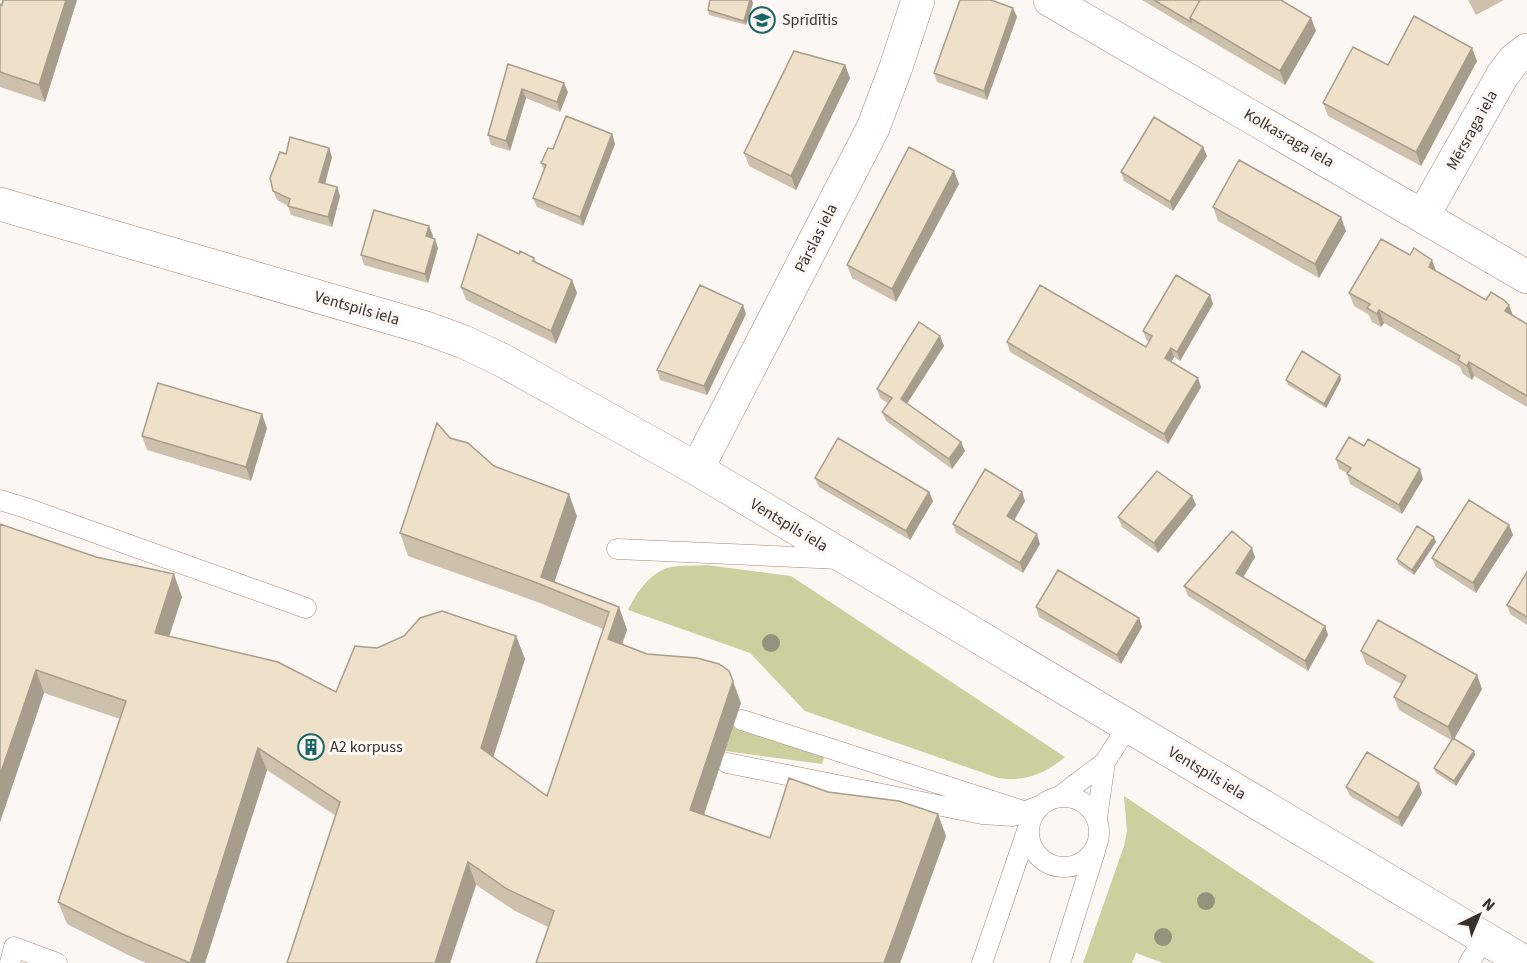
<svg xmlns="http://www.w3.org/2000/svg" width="1527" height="963" viewBox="0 0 1527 963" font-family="'Source Sans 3',sans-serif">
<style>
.green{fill:#cecf9f}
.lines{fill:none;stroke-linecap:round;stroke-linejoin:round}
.service-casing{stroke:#a0897c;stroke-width:21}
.minor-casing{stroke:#a0897c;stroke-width:34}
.service{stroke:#fff;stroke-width:20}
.minor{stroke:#fff;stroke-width:33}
.tree{fill:#94927d}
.wall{fill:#cdc1ad}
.shaded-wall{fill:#a79d8d}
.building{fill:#eee0c9;stroke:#a79d8d;stroke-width:1.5}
.labels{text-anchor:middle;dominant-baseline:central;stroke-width:6;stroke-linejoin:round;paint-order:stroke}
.poi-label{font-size:16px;fill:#3a302b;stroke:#fdf7f4;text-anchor:start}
.street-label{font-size:16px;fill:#3a302b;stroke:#fdf7f4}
</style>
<rect width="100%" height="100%" fill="#fdf7f4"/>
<path class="green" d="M706,565L791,576L1065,757C1045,774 1024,782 998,778L805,711L750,653L628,610C637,592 650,572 671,567C682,565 695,566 706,565Z
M733,725L820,755L824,758L822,764L725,751Z
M1124,796L1375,963H1163L1136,953L1132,963H1083L1124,846L1127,831Z"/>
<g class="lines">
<g class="service-casing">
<path id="service" d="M0,500L26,508L306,608
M617,549L840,559
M742,720L1020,810
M727,763L982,814L1013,816L1039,806
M1060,796L1105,762L1128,726
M1029 832a35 35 0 1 1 70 0a35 35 0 1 1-70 0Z
M1097,818L1105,762
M10,963L14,947L57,963
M982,963L1028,828
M1060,963L1095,851
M1469,963L1485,938"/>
</g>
<g class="minor-casing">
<path id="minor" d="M1050,0L1527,277
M0,204L426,328L464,342L502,360L697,469L1526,963
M1423,216L1502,76L1514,60L1527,50
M697,469L873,128L896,67L918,0"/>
</g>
<use href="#service" class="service"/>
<use href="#minor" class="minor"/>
</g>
<g class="tree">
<circle cx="771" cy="643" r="9"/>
<circle cx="1206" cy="901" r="9"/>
<circle cx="1163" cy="937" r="9"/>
</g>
<path class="wall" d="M77,0L45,102L0,87V4Z
M1142,0H1281L1311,18L1316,31L1285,85Z
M1468,0H1504L1476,15Z
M753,3L746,25L709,15L708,10Z
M1017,17L987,100L937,82L934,73Z
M1477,61L1421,166L1328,116L1323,103L1388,65Z
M508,64L568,92L560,112L526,98L510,151L491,145L488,135Z
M845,65L850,78L796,190L749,166L744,153Z
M612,134L615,144L583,226L537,207L533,198L544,170L541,163L553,149Z
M1203,147L1207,156L1173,211L1124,181L1121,172Z
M286,154L332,157L325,184L337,187L340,196L332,227L291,215L288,206L277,200L273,191Z
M954,171L959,184L896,302L852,278L847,265Z
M1213,207L1346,231L1319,278L1218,221Z
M429,226L433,236L432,238L438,248L428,283L364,265L361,255Z
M519,254L534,258L536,262L572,280L577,293L556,344L466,300L461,287Z
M1437,271L1527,324V407L1474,376L1472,380L1463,374L1460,367L1384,323L1381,327L1372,322L1369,315L1354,306L1349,293Z
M1210,295L1213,304L1180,361L1174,357L1171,362L1201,387L1168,444L1010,352L1007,342L1146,347L1149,342L1147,341L1143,331Z
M746,314L707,395L660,380L657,370Z
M940,336L944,346L907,404L965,451L952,469L886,421L882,412L888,403L880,398L877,389Z
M1340,375L1341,380L1326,408L1288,385L1286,380Z
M267,428L251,481L147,450L142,436Z
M450,438L494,466L577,516L554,582L619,607L627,630L622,644L741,703L704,815L770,838L946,836L900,963H536L548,927L515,911L476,885L450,963H287L336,816L267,770L205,963H146L128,955L67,924L58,902L120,719L44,693L0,822V524L182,597L169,636L336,692L377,648L516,636L525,659L493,757L547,796L603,629L540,603L408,556L400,533Z
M1336,459L1423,479L1402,514L1350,484L1347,473L1339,469Z
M815,478L929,492L933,501L910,540L819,487Z
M1022,492L1025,501L1014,520L1040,544L1023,573L956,533L953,524Z
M1192,496L1196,505L1158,553L1122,527L1118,517Z
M1509,525L1513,535L1476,593L1436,567L1432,558Z
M1436,542L1414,575L1398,564L1397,559Z
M1255,557L1243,577L1325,626L1328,635L1308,671L1188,596L1184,586Z
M1527,572V625L1510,614L1507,605Z
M1036,607L1139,618L1142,627L1121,664L1039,617Z
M1361,651L1477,675L1482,689L1454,739L1474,751L1475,755L1456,786L1436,773L1434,768L1451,740L1399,710L1394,697L1401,684L1366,664Z
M1346,787L1422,793L1402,827L1350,796Z"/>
<path class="shaded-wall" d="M66,0H77L45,102L39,85Z
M750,0H752L753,3L746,25L744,21Z
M1013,8L1017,17L987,100L984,91Z
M1311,18L1316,31L1285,85L1280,71Z
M1472,48L1477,61L1421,166L1416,152Z
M845,65L850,78L796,190L791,176Z
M564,83L568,92L560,112L557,102Z
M522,89L526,98L510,151L506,141Z
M612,134L615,144L583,226L580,217Z
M1203,147L1207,156L1173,211L1170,202Z
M329,148L332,157L323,191L319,182Z
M954,171L959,184L896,302L892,289Z
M337,187L340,196L332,227L328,217Z
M1341,217L1346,231L1319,278L1315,264Z
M429,226L433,236L430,246L426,236Z
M435,239L438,248L428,283L425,274Z
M1432,260L1437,273L1429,267Z
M572,280L577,293L556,344L551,331Z
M1210,295L1213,304L1180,361L1177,352Z
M743,305L746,314L707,395L704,386Z
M1509,305L1514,318L1505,311Z
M1379,310L1384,323L1381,327L1377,314Z
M940,336L944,346L904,408L901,399Z
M1171,348L1174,357L1168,368L1165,358Z
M1469,362L1474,376L1472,380L1467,366Z
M1340,375L1341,380L1326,408L1324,404Z
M1198,378L1201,387L1168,444L1164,434Z
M262,414L267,428L251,481L246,467Z
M961,442L965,451L952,469L949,459Z
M1420,469L1423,479L1402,514L1399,505Z
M929,492L933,501L910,540L906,531Z
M1022,492L1025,501L1011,526L1007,516Z
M569,494L577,516L552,589L541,577Z
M1192,496L1196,505L1158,553L1154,543Z
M1509,525L1513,535L1476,593L1473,583Z
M1037,534L1040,544L1023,573L1020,563Z
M1434,537L1436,542L1414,575L1412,570Z
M1252,548L1255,557L1240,583L1236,573Z
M174,574L182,597L163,655L155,633Z
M619,607L627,630L616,661L608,639Z
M1139,618L1142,627L1121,664L1117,655Z
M1325,626L1328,635L1308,671L1305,661Z
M516,636L525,659L489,770L481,748Z
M36,670L44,693L0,822V775Z
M1477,675L1482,689L1453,741L1448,727Z
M733,681L741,703L698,832L690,810Z
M258,748L267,770L205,963H190Z
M1474,751L1475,755L1456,786L1454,781Z
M1419,783L1422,793L1402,827L1398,818Z
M938,814L946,836L900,963H884Z
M468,862L476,885L450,963H435Z"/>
<path class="building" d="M3,0H66L39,85L0,72V4L2,5Z
M710,0H750L744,21L708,10Z
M960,0H991L1013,8L984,91L934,73Z
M1154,0H1200L1190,18L1191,22Z
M1200,0H1281L1311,18L1280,71L1190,18Z
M1414,16L1472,48L1416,152L1323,103L1353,47L1388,65Z
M794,51L845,65L791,176L744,153Z
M508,64L564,83L557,102L522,89L506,141L488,135Z
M566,116L612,134L580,217L533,198L546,165L541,163L548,148L553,149Z
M1154,117L1203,147L1170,202L1121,172Z
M290,137L329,148L319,182L337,187L328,217L288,206L290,199L273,191L270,178L280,152L286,154Z
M909,147L954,171L892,289L847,265Z
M1239,160L1341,217L1315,264L1213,207Z
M374,210L429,226L426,236L435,239L425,274L361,255Z
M478,234L519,254L520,251L534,258L533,261L572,280L551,331L461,287Z
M1381,239L1410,255L1414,248L1432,260L1429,267L1486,300L1491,292L1504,300L1509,305L1505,311L1527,324V396L1469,362L1467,366L1458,360L1460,356L1379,310L1377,314L1367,308L1370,304L1349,293Z
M1176,275L1210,295L1177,352L1171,348L1165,358L1198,378L1164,434L1007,342L1040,285L1146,347L1152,336L1143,331Z
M700,285L743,305L704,386L657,370Z
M919,322L940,336L901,399L961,442L949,459L882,412L892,398L877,389Z
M1302,351L1340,375L1324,404L1286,380Z
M158,383L262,414L246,467L142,436Z
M437,423L450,438L468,443L494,466L569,494L541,577L619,607L608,639L647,654L697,658L719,664L729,671L733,681L690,810L770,838L789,778L828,792L899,801L938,814L884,963H536L554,911L507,889L468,862L435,963H287L340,802L258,748L190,963L120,933L58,902L126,701L36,670L0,775V524L96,557L174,574L155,633L278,662L336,692L355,646L377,648L404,636L420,618L442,611L516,636L481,748L547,796L609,612L532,581L400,533Z
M1349,437L1364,446L1368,439L1420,469L1399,505L1347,474L1351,468L1336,459Z
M838,438L929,492L906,531L815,478Z
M985,469L1022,492L1007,516L1037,534L1020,563L953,524Z
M1157,471L1192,496L1154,543L1118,517Z
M1469,500L1509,525L1473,583L1432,558Z
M1417,526L1434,537L1412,570L1397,559Z
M1232,531L1252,548L1236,573L1325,626L1305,661L1184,586Z
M1058,570L1139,618L1117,655L1036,607Z
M1527,572V617L1507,605Z
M1378,620L1477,675L1448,727L1394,697L1406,676L1361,651Z
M1453,738L1474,751L1454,781L1434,768Z
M1367,752L1419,783L1398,818L1346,787Z"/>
<defs>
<g id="school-ring" transform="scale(1.35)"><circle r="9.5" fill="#fdf7f4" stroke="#186665" stroke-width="1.5"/><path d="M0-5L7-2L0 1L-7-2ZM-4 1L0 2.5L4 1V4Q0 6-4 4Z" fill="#186665"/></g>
<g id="building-ring" transform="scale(1.35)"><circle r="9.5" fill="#fdf7f4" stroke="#186665" stroke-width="1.5"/><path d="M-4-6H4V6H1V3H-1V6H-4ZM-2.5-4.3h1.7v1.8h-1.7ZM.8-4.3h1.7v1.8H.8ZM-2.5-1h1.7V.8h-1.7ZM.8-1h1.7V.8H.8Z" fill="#186665"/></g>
</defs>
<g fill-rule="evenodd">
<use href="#school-ring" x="762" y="20"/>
<use href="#building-ring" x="311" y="747"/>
</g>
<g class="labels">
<g class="poi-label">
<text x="782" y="20">Sprīdītis</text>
<text x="330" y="747">A2 korpuss</text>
</g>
<g class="street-label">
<text transform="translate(1472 130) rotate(-61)">Mērsraga iela</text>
<text transform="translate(1289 138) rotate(30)">Kolkasraga iela</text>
<text transform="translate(816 238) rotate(-63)">Pārslas iela</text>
<text transform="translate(357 308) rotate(16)">Ventspils iela</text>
<text transform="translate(789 525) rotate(31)">Ventspils iela</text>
<text transform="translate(1207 773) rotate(31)">Ventspils iela</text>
</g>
</g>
<g transform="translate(1479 915) rotate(43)" stroke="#fdf7f4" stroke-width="4.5" paint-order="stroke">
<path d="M0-4.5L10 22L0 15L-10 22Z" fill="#3a302b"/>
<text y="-9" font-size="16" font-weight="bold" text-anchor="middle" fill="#3a302b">N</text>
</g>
</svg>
